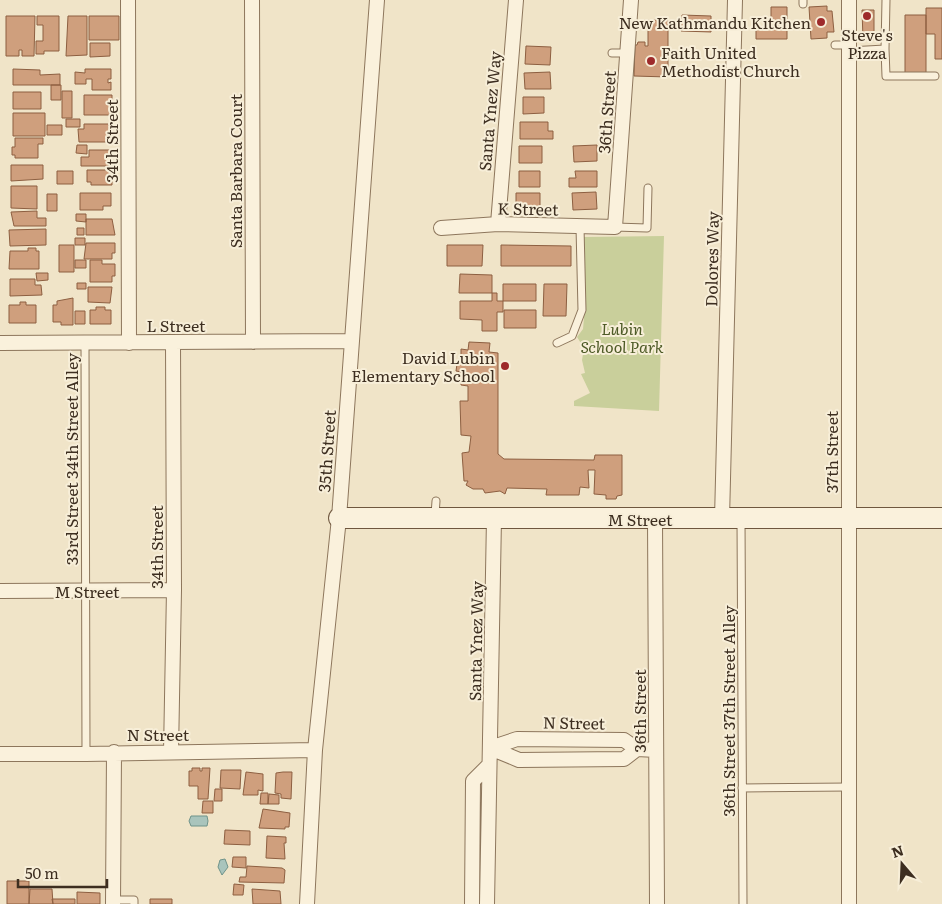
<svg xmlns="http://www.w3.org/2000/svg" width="942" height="904" viewBox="0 0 942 904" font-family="Literata,serif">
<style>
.green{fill:#c9cf9b}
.water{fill:#a9c4bc;stroke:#6f938a}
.building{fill:#cf9f7d;stroke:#8d5f41}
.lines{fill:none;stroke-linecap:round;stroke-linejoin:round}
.lane-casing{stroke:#8d765c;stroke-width:9}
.street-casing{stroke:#8d765c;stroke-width:16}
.secondary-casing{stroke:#6f573f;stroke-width:22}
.lane{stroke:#faf1dc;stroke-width:7}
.street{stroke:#faf1dc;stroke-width:14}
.secondary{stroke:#faf1dc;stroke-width:20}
.poi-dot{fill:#9e2a2b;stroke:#f7eed8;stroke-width:2}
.labels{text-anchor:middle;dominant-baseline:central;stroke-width:4;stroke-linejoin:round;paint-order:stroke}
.poi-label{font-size:16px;fill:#3d2e20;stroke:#f7eed8;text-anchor:end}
.street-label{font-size:16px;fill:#3d2e20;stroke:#f7eed8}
.park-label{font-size:16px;font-style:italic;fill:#4d5a26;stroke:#f7eed8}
</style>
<rect width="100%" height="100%" fill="#f0e4c8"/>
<path class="green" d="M664,236L659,411L574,406V401L590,393L581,374L585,373L582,360L584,348L577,337L583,329L584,318V237Z"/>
<path class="water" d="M191,816H207L208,821L207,826H191L189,821Z
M225,859L228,867L222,875L218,867L220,860Z"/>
<path class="building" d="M827,6V11H832L834,32H827V38L811,39L809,7Z
M771,7H787V39H756V28L771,27Z
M926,8H942V59H935V34H926Z
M862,10H874V39H863Z
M682,15L711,16V32L681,31Z
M905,15H926V73H905Z
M6,16H35L34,56H22V50H19V56H6Z
M37,16H59V51H44V54H36V41H43V25H37Z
M68,16H87V55L66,56Z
M89,16H119V40H89Z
M644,20H668V77L634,76L635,45H637L638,42H645V46H648V26H644Z
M90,43H110V56L90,57Z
M526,46L551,47L550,65L525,64Z
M13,69L40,70V75L60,74V85H13Z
M85,69H111V79H108V83L111,82V90H92V79H86V84H75V72L85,73Z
M550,72L551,89H525L524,73Z
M51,85H61V100H51Z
M62,91H72V118H62Z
M13,92H41V109H13Z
M84,95H112V115H84Z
M523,97H544V113L523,114Z
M13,113H45V136H13Z
M66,119H80V127H66Z
M520,122H548V131H553V139H520Z
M84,124H109V142H79L78,129H84Z
M47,125H62V135H47Z
M15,138H43V144H38V158H15V155H12V147H15Z
M77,145H87V154L76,153Z
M597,145V161L574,162L573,146Z
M519,146H542V163H519Z
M89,150H111L109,166H81V157H89Z
M11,165H43V179L11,181Z
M87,170H112V185H91V182H87Z
M57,171H73V184H57Z
M519,171H540V187H519Z
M575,171H597V187H569V178H576Z
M11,186H37V209L11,208Z
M596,192L597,209L573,210L572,193Z
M80,193H111V206H103V210H80Z
M516,193H540V209H516Z
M47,194H57V211H47Z
M37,211V218H46V226H14L11,212Z
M76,214H86V222L76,221Z
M86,219H112L115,235H86Z
M77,228H84V235H77Z
M46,229V245L10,246L9,230Z
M75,238H85V245H75Z
M86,243H115V253H112V259H84Z
M59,245H74V272H59Z
M447,245H483L482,266H447Z
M501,245L571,246V266H501Z
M28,248H36V251H39V269H9L10,251H28Z
M75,260H86V268H75Z
M90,260H102V264H115V276H112V282H90Z
M36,273H48V280L37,281Z
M460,274L492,275V293H459Z
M10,279H35V285H41L42,295L10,296Z
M77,283H86V289H77Z
M503,284H536V301H503Z
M544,284H567L566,316H543Z
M88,287H112L110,303L88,302Z
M492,293H497V301H503V312H497V331H482V320L460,319V301H492Z
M73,298V325H61V322H53V305H57V301Z
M20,302H26V305H36V323H9V305H20Z
M96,307H105V310H111V324H90V310H96Z
M504,310H536V328H504Z
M75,311H85V324H75Z
M469,342L490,343L489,352L498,353V454L504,459L594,460L595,455H622V495L617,496L616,499H606V495L594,494L595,470H588L589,488L580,487L579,495H546L547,489L507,488L505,494L500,491L485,493L483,489H473L466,485L468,481H464L462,453L469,452L471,436L461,435L460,401H468V386L461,385V372L456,371L457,364L461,363V349L468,350Z
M192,768H200V771H202V768H210L208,799H198V786H189V771H192Z
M221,770H241L240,789L220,788Z
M246,772L263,774V791L258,790V795H243Z
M283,772H292L291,799L281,798V794L275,793L276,773Z
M215,789H222V801H214Z
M261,793H268V804H260Z
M269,794L279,795V804H268Z
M203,801H213V813H202Z
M263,809L290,813L289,827H285V829L259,828Z
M225,830L250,831V845L224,844Z
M267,836L286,837V843H284L285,859L266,858Z
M233,857H246V868L232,867Z
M247,866L282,868L285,870L284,883L239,882L240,877H246Z
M7,881H29V904H7Z
M234,884L244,885L243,895H233Z
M30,889H52L53,904H29Z
M252,889L280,891L281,904H253Z
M77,892L100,893V904H77Z
M52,899H75V904H53Z
M150,899H172V904H150Z"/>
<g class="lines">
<g class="lane-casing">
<path id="lane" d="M803,0V4
M835,45H849
M885,49L886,76H935
M849,51L885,49L886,0
M612,53H627
M615,227L647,228L648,188
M85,343L86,754
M557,343L572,336L582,310L580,227
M435,515L436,501
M741,519L743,904
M742,788L849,787
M113,900H134V904"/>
</g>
<g class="street-casing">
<path id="street" d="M128,0L129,343
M252,0L253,342
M849,0V904
M498,224L516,0
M441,228L498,224L615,227L631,0
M0,343L352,341
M655,519L657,904
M722,519L735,0
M0,591L174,590
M490,748L517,739L624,740L637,749L656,750
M490,748L519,760L624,759L637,749
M171,752L174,590L173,342
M0,754H86L315,750
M113,904L114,752
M307,904L315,750L339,518L377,0
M472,904L473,781L489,765
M487,904L494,518"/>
</g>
<g class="secondary-casing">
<path id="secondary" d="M339,518H942"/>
</g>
<use href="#lane" class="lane"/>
<use href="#street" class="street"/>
<use href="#secondary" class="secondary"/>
</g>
<g class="poi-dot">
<circle cx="867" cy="16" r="5"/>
<circle cx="821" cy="22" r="5"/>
<circle cx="651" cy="61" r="5"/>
<circle cx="505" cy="366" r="5"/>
</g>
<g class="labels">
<g class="poi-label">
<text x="811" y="22">New Kathmandu Kitchen</text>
<text x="867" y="34" text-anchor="middle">Steve's<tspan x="867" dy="18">Pizza</tspan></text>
<text x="661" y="52" text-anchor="start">Faith United<tspan x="661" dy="18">Methodist Church</tspan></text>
<text x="495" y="357">David Lubin<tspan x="495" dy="18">Elementary School</tspan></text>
</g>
<g class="street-label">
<text transform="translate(489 111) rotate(-85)">Santa Ynez Way</text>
<text transform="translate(606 112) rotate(-86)">36th Street</text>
<text transform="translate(111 141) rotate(-90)">34th Street</text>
<text transform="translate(235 171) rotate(-90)">Santa Barbara Court</text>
<text transform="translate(528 208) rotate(1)">K Street</text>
<text transform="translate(711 259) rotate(-89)">Dolores Way</text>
<text x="176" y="325">L Street</text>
<text transform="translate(326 451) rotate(-86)">35th Street</text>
<text transform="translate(831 452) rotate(-90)">37th Street</text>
<text transform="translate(71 459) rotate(-90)">33rd Street 34th Street Alley</text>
<text x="640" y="519">M Street</text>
<text transform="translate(156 547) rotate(-90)">34th Street</text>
<text x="87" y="591">M Street</text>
<text transform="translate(475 641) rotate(-89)">Santa Ynez Way</text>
<text transform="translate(639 711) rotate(-90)">36th Street</text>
<text transform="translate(728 711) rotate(-90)">36th Street 37th Street Alley</text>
<text transform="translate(574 722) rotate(1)">N Street</text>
<text x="158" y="734">N Street</text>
</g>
<g class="park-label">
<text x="622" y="328">Lubin<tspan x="622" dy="18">School Park</tspan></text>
</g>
</g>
<g transform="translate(902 864) rotate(341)" stroke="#f7eed8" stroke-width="4" paint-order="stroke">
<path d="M0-4L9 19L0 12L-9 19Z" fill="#3d2e20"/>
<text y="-8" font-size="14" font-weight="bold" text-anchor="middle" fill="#3d2e20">N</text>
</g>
<path d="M18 879v8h89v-8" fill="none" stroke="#3d2e20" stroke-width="2.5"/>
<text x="25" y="879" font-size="15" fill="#3d2e20" stroke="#f7eed8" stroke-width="4" paint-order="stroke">50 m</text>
</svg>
